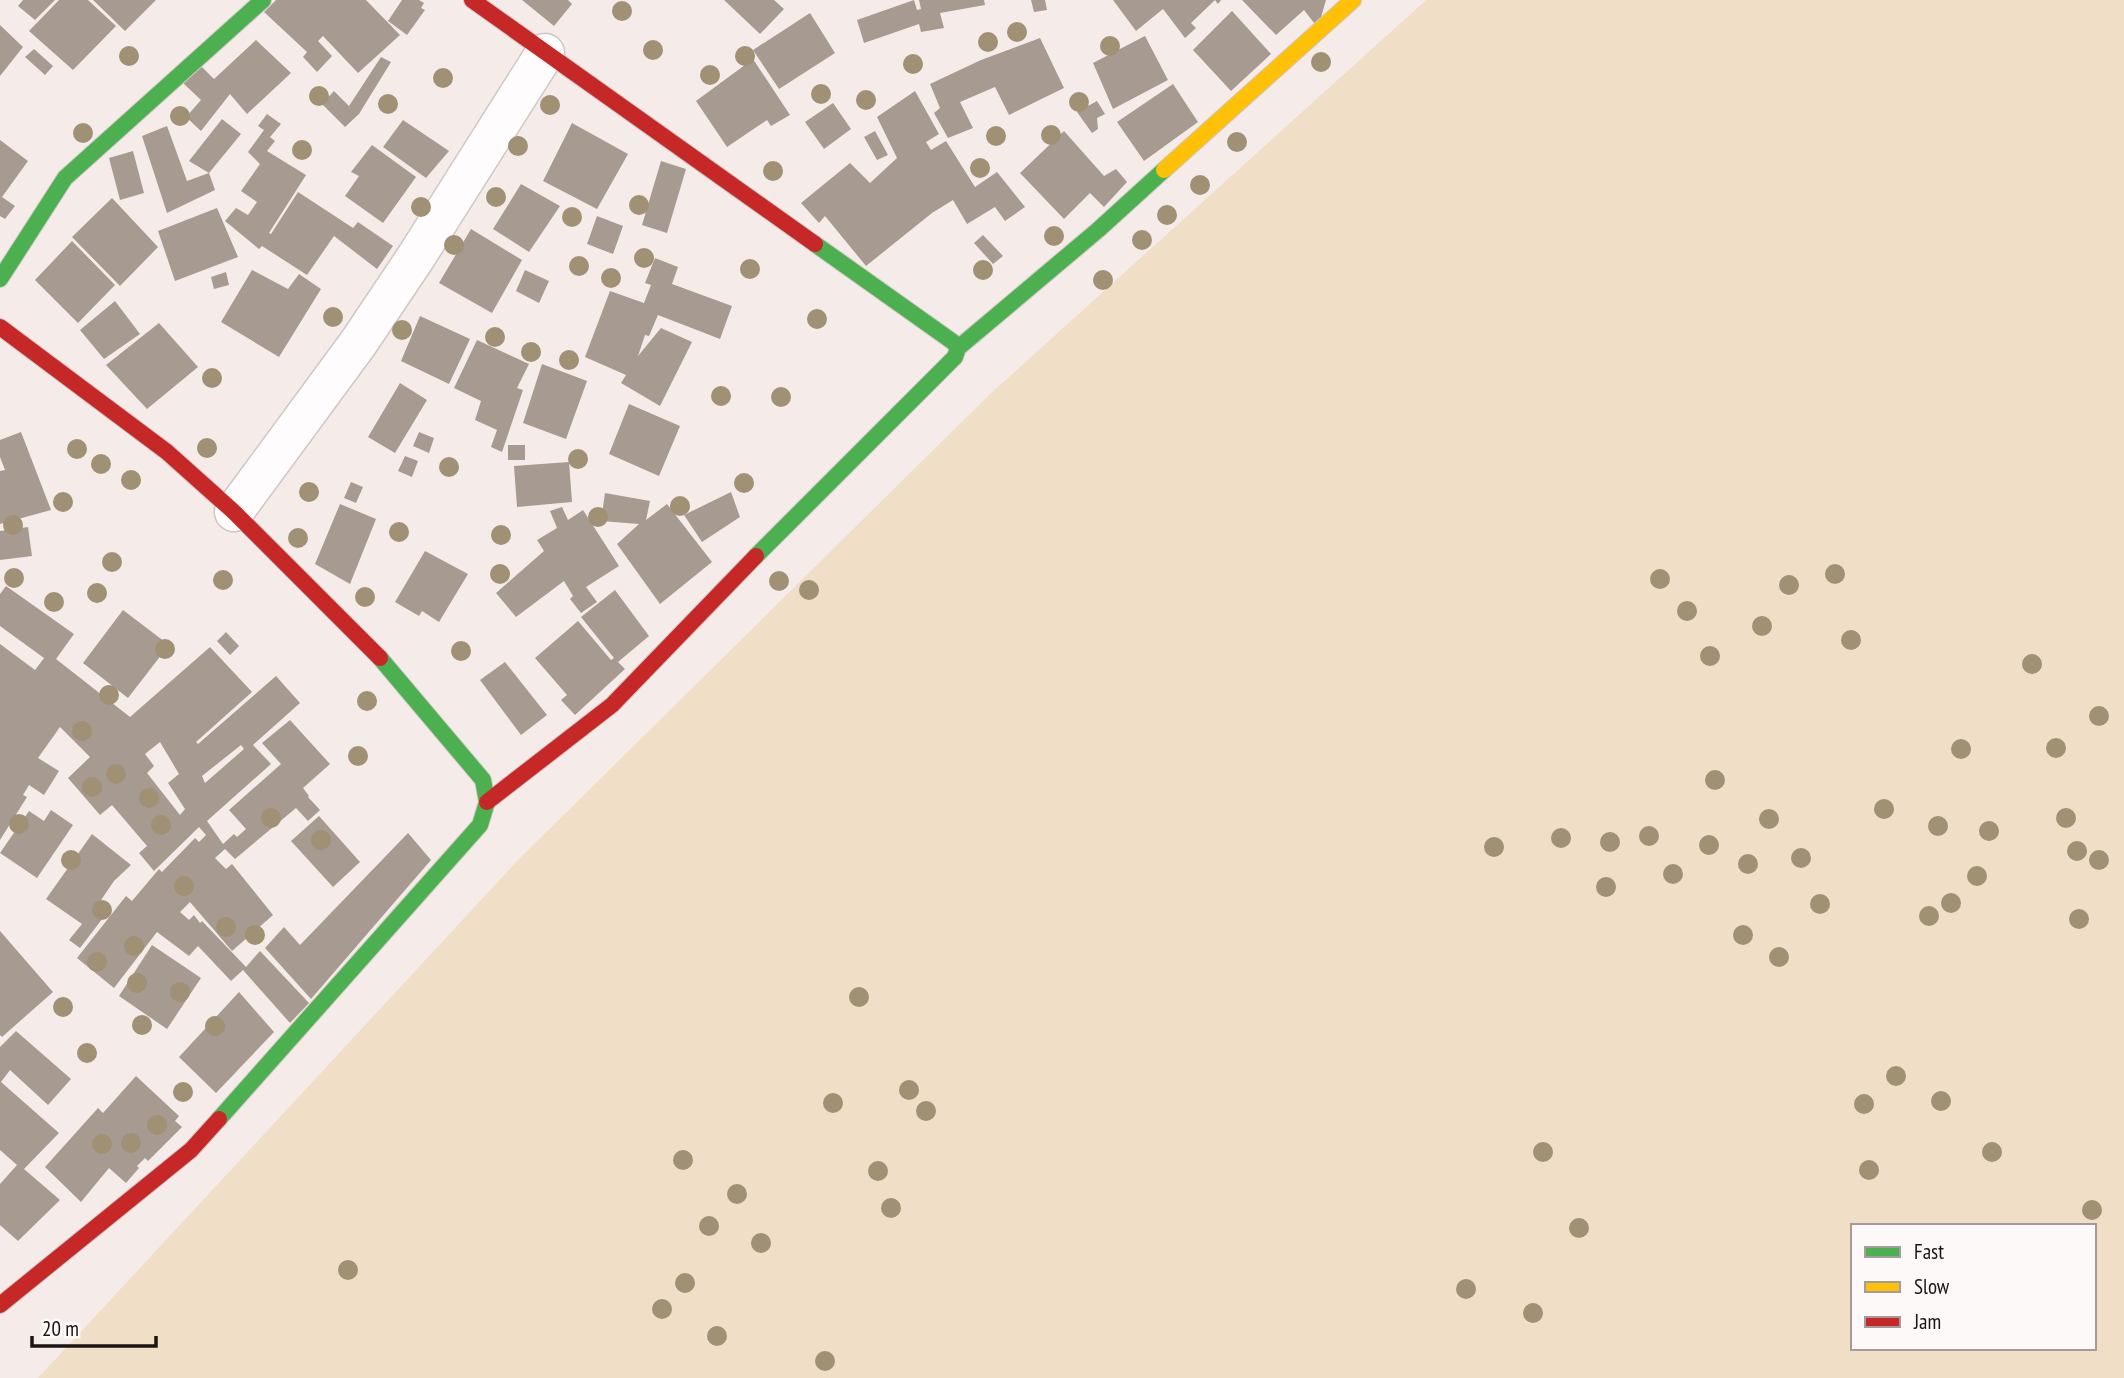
<svg xmlns="http://www.w3.org/2000/svg" width="2124" height="1378" viewBox="0 0 2124 1378" font-family="'PT Sans Narrow',sans-serif">
<style>
.green{fill:#f0dfc6;fill-rule:evenodd}
.building{fill:#a79a90;fill-rule:evenodd}
.lines{fill:none;stroke-linecap:round;stroke-linejoin:round}
.street-casing{stroke:#cfc7c5;stroke-width:41}
.fast-casing{stroke:#cfc7c5;stroke-width:18}
.slow-casing{stroke:#cfc7c5;stroke-width:18}
.jam-casing{stroke:#cfc7c5;stroke-width:18}
.street{stroke:#fefcfc;stroke-width:38}
.fast{stroke:#4caf50;stroke-width:16}
.slow{stroke:#ffc107;stroke-width:16}
.jam{stroke:#c62828;stroke-width:16}
.tree{fill:#a09074}
</style>
<rect width="100%" height="100%" fill="#f5ece9"/>
<path class="green" d="M1426,0H2124V1378H38L518,860L990,394ZM1853,1226H2094V1348H1853Z"/>
<path class="building" d="M23,0H55L35,20L18,6Z
M59,0H88L116,26L73,70L29,31Z
M93,0H156L125,31Z
M276,0H366L400,35L358,73L323,36L318,41L332,56L317,72L303,57L307,52L264,12Z
M402,0H419L424,3L421,8L425,10L407,35L388,21Z
M522,0H568L572,4L554,26Z
M724,0H774L784,9L760,34Z
M914,0L917,10L921,9L919,0H984L985,5L940,13L944,28L921,32L919,24L864,43L857,20Z
M1031,0H1045L1047,10L1034,12Z
M1113,0H1221L1218,4L1215,0L1191,23L1196,28L1185,38L1163,9L1136,31Z
M1242,0H1326L1318,28L1304,10L1276,35Z
M1232,11L1271,54L1231,91L1193,50Z
M810,13L835,53L779,89L753,50Z
M0,25L23,47L0,76Z
M1145,36L1168,80L1113,109L1093,63Z
M1040,38L1064,88L1009,115L995,87L960,102L973,128L948,138L934,113L940,108L930,84L981,60Z
M256,40L291,73L247,114L230,94L201,131L186,117L201,100L183,83L200,65L214,79Z
M34,49L53,66L45,75L25,57Z
M381,57L391,62L359,114L345,127L322,104L334,91L349,106Z
M753,59L790,115L771,126L767,120L727,147L696,101Z
M1173,84L1198,122L1144,161L1117,122Z
M915,91L939,134L926,142L931,150L946,141L975,187L997,172L1025,207L1005,221L995,207L967,224L953,200L932,213L866,266L825,216L819,223L801,203L850,163L870,183L897,158L877,117Z
M1097,101L1105,114L1097,118L1098,129L1092,133L1077,112Z
M833,103L851,129L824,149L805,122Z
M267,114L281,124L270,137L275,141L267,151L306,175L269,233L271,234L298,192L353,228L358,222L393,246L377,269L334,236L307,275L262,246L259,249L225,221L236,208L248,215L257,202L241,191L260,164L248,152L264,130L258,126Z
M222,119L241,134L209,173L215,190L167,213L142,136L167,126L187,181L209,173L189,161Z
M403,120L449,151L426,178L383,147Z
M572,123L628,154L597,209L543,181Z
M875,131L888,155L877,160L864,137Z
M1064,131L1104,176L1116,169L1127,182L1104,207L1090,193L1064,219L1020,173Z
M0,140L28,161L2,197L15,206L5,219L0,216Z
M372,145L416,177L383,223L345,196L359,176L351,172Z
M133,151L144,193L120,200L109,158Z
M661,161L686,169L667,233L642,225Z
M521,184L560,206L529,252L493,229Z
M112,198L158,247L120,286L72,237Z
M217,208L238,257L175,281L158,231Z
M597,216L623,226L613,254L587,244Z
M471,229L522,260L492,313L439,283Z
M983,235L1003,256L993,264L974,243Z
M72,241L115,285L78,323L35,280Z
M655,258L678,267L672,284L732,306L720,339L658,315L649,336L645,335L638,356L661,328L692,342L660,406L621,383L626,375L585,357L610,291L644,303L651,285L645,283Z
M252,270L288,289L299,274L321,289L279,357L221,322Z
M525,270L549,281L539,303L516,291Z
M226,272L229,285L214,289L211,277Z
M115,301L140,334L104,359L80,330Z
M420,316L470,339L449,384L401,361Z
M159,323L198,367L147,409L106,365Z
M477,340L529,364L517,388L523,390L502,452L491,447L497,430L475,420L481,401L454,388Z
M542,364L587,381L566,439L523,423Z
M400,383L427,400L395,453L368,437Z
M629,404L680,426L659,476L609,454Z
M21,432L51,510L0,524V471L5,470L0,457V440Z
M419,432L434,438L429,453L413,446Z
M508,445H525V460H508Z
M405,456L418,461L412,477L398,471Z
M569,462L572,502L517,507L514,466Z
M351,482L363,487L356,503L344,498Z
M731,492L740,517L702,542L684,515Z
M605,493L650,501L646,520L667,504L712,562L660,604L617,544L639,524L601,521Z
M340,504L376,519L350,584L315,564Z
M562,507L568,520L583,510L619,566L586,587L597,602L581,613L570,599L573,596L564,581L516,617L496,593L544,551L537,540L557,528L550,511Z
M28,527L32,556L0,560V531Z
M425,551L468,574L439,622L422,611L419,616L395,602Z
M6,586L74,634L56,659L130,717L210,647L252,692L196,742L198,744L276,676L300,703L253,745L271,764L207,821L223,844L234,834L237,837L246,829L229,810L281,764L262,743L290,720L330,764L303,788L309,796L308,797L320,810L308,821L296,808L235,859L225,849L215,858L226,869L232,864L273,915L232,951L190,902L180,912L189,920L194,915L200,923L202,921L246,967L260,951L309,1003L290,1023L243,970L231,981L198,946L189,956L157,932L114,988L77,958L126,896L132,901L159,869L162,872L195,838L199,842L206,835L199,827L154,871L139,853L147,846L112,805L100,815L68,778L90,757L60,727L38,758L59,771L44,795L29,785L23,795L27,797L0,840V644L35,670L44,658L0,626V594ZM160,742L179,774L168,783L185,809L180,815L147,773L154,766L145,754ZM241,745L244,749L205,783L202,776Z
M615,590L649,636L618,662L625,669L575,715L561,700L567,695L535,658L578,621L611,660L614,658L581,617Z
M123,610L169,645L128,698L83,663Z
M226,632L239,646L230,655L217,641Z
M505,662L547,715L521,735L480,680Z
M51,810L73,825L37,878L0,853L29,811L44,821Z
M319,816L360,862L333,887L291,841Z
M408,833L431,860L311,999L265,948L284,927L300,945Z
M92,834L131,865L114,881L99,903L109,910L80,948L69,940L82,924L46,899Z
M0,931L53,992L2,1037L0,1035Z
M152,945L201,978L167,1029L119,996Z
M239,992L274,1032L216,1093L179,1057Z
M16,1031L71,1079L48,1105L10,1070L1,1082L59,1133L24,1169L60,1200L18,1241L0,1225V1184L17,1165L0,1150V1047Z
M136,1076L179,1116L175,1121L182,1127L148,1161L145,1158L137,1166L139,1168L126,1183L109,1168L81,1202L45,1167L98,1108L103,1113Z"/>
<g class="lines">
<g class="street-casing">
<path id="street" d="M234,512L359,342L416,257L545,53"/>
</g>
<g class="fast-casing">
<path id="fast" d="M815,244L953,342L958,348
M0,279L65,178L263,0
M756,556L955,357L958,348L1098,230L1164,170
M219,1119L480,825L487,802L483,780L380,658"/>
</g>
<g class="slow-casing">
<path id="slow" d="M1164,170L1353,0"/>
</g>
<g class="jam-casing">
<path id="jam" d="M472,0L815,244
M0,327L167,452L234,512L380,658
M487,802L612,705L756,556
M0,1305L191,1150L219,1119"/>
</g>
<use href="#street" class="street"/>
<use href="#fast" class="fast"/>
<use href="#slow" class="slow"/>
<use href="#jam" class="jam"/>
</g>
<g class="tree">
<circle cx="622" cy="11" r="10"/>
<circle cx="1017" cy="32" r="10"/>
<circle cx="988" cy="42" r="10"/>
<circle cx="1110" cy="46" r="10"/>
<circle cx="653" cy="50" r="10"/>
<circle cx="129" cy="56" r="10"/>
<circle cx="745" cy="56" r="10"/>
<circle cx="1321" cy="62" r="10"/>
<circle cx="913" cy="64" r="10"/>
<circle cx="710" cy="75" r="10"/>
<circle cx="443" cy="78" r="10"/>
<circle cx="821" cy="94" r="10"/>
<circle cx="319" cy="96" r="10"/>
<circle cx="866" cy="100" r="10"/>
<circle cx="1079" cy="102" r="10"/>
<circle cx="388" cy="104" r="10"/>
<circle cx="550" cy="105" r="10"/>
<circle cx="180" cy="116" r="10"/>
<circle cx="83" cy="133" r="10"/>
<circle cx="1051" cy="135" r="10"/>
<circle cx="996" cy="136" r="10"/>
<circle cx="1237" cy="142" r="10"/>
<circle cx="518" cy="146" r="10"/>
<circle cx="302" cy="150" r="10"/>
<circle cx="980" cy="168" r="10"/>
<circle cx="773" cy="171" r="10"/>
<circle cx="1200" cy="185" r="10"/>
<circle cx="496" cy="197" r="10"/>
<circle cx="639" cy="205" r="10"/>
<circle cx="421" cy="207" r="10"/>
<circle cx="1167" cy="215" r="10"/>
<circle cx="572" cy="217" r="10"/>
<circle cx="1054" cy="236" r="10"/>
<circle cx="1142" cy="240" r="10"/>
<circle cx="454" cy="245" r="10"/>
<circle cx="644" cy="258" r="10"/>
<circle cx="579" cy="266" r="10"/>
<circle cx="750" cy="269" r="10"/>
<circle cx="983" cy="270" r="10"/>
<circle cx="611" cy="278" r="10"/>
<circle cx="1103" cy="280" r="10"/>
<circle cx="333" cy="317" r="10"/>
<circle cx="817" cy="319" r="10"/>
<circle cx="402" cy="330" r="10"/>
<circle cx="495" cy="337" r="10"/>
<circle cx="531" cy="352" r="10"/>
<circle cx="569" cy="360" r="10"/>
<circle cx="212" cy="378" r="10"/>
<circle cx="721" cy="396" r="10"/>
<circle cx="781" cy="397" r="10"/>
<circle cx="207" cy="448" r="10"/>
<circle cx="77" cy="449" r="10"/>
<circle cx="578" cy="459" r="10"/>
<circle cx="101" cy="464" r="10"/>
<circle cx="449" cy="467" r="10"/>
<circle cx="131" cy="480" r="10"/>
<circle cx="744" cy="483" r="10"/>
<circle cx="309" cy="492" r="10"/>
<circle cx="63" cy="502" r="10"/>
<circle cx="680" cy="506" r="10"/>
<circle cx="598" cy="517" r="10"/>
<circle cx="13" cy="525" r="10"/>
<circle cx="399" cy="532" r="10"/>
<circle cx="501" cy="535" r="10"/>
<circle cx="298" cy="538" r="10"/>
<circle cx="112" cy="562" r="10"/>
<circle cx="500" cy="574" r="10"/>
<circle cx="1835" cy="574" r="10"/>
<circle cx="14" cy="578" r="10"/>
<circle cx="1660" cy="579" r="10"/>
<circle cx="223" cy="580" r="10"/>
<circle cx="779" cy="581" r="10"/>
<circle cx="1789" cy="585" r="10"/>
<circle cx="809" cy="590" r="10"/>
<circle cx="97" cy="593" r="10"/>
<circle cx="365" cy="597" r="10"/>
<circle cx="54" cy="602" r="10"/>
<circle cx="1687" cy="611" r="10"/>
<circle cx="1762" cy="626" r="10"/>
<circle cx="1851" cy="640" r="10"/>
<circle cx="165" cy="649" r="10"/>
<circle cx="461" cy="651" r="10"/>
<circle cx="1710" cy="656" r="10"/>
<circle cx="2032" cy="664" r="10"/>
<circle cx="109" cy="695" r="10"/>
<circle cx="367" cy="701" r="10"/>
<circle cx="2099" cy="716" r="10"/>
<circle cx="82" cy="731" r="10"/>
<circle cx="2056" cy="748" r="10"/>
<circle cx="1961" cy="749" r="10"/>
<circle cx="358" cy="756" r="10"/>
<circle cx="116" cy="774" r="10"/>
<circle cx="1715" cy="780" r="10"/>
<circle cx="92" cy="787" r="10"/>
<circle cx="149" cy="798" r="10"/>
<circle cx="1884" cy="809" r="10"/>
<circle cx="271" cy="818" r="10"/>
<circle cx="2066" cy="818" r="10"/>
<circle cx="1769" cy="819" r="10"/>
<circle cx="19" cy="824" r="10"/>
<circle cx="161" cy="825" r="10"/>
<circle cx="1938" cy="826" r="10"/>
<circle cx="1989" cy="831" r="10"/>
<circle cx="1649" cy="836" r="10"/>
<circle cx="1561" cy="838" r="10"/>
<circle cx="321" cy="840" r="10"/>
<circle cx="1610" cy="842" r="10"/>
<circle cx="1709" cy="845" r="10"/>
<circle cx="1494" cy="847" r="10"/>
<circle cx="2077" cy="851" r="10"/>
<circle cx="1801" cy="858" r="10"/>
<circle cx="71" cy="860" r="10"/>
<circle cx="2099" cy="860" r="10"/>
<circle cx="1748" cy="864" r="10"/>
<circle cx="1673" cy="874" r="10"/>
<circle cx="1977" cy="876" r="10"/>
<circle cx="184" cy="886" r="10"/>
<circle cx="1606" cy="887" r="10"/>
<circle cx="1951" cy="903" r="10"/>
<circle cx="1820" cy="904" r="10"/>
<circle cx="102" cy="910" r="10"/>
<circle cx="1929" cy="916" r="10"/>
<circle cx="2079" cy="919" r="10"/>
<circle cx="226" cy="927" r="10"/>
<circle cx="255" cy="935" r="10"/>
<circle cx="1743" cy="935" r="10"/>
<circle cx="134" cy="946" r="10"/>
<circle cx="1779" cy="957" r="10"/>
<circle cx="97" cy="962" r="10"/>
<circle cx="137" cy="983" r="10"/>
<circle cx="180" cy="992" r="10"/>
<circle cx="859" cy="997" r="10"/>
<circle cx="63" cy="1007" r="10"/>
<circle cx="142" cy="1025" r="10"/>
<circle cx="215" cy="1026" r="10"/>
<circle cx="87" cy="1053" r="10"/>
<circle cx="1896" cy="1076" r="10"/>
<circle cx="909" cy="1090" r="10"/>
<circle cx="183" cy="1092" r="10"/>
<circle cx="1941" cy="1101" r="10"/>
<circle cx="833" cy="1103" r="10"/>
<circle cx="1864" cy="1104" r="10"/>
<circle cx="926" cy="1111" r="10"/>
<circle cx="157" cy="1125" r="10"/>
<circle cx="131" cy="1143" r="10"/>
<circle cx="102" cy="1144" r="10"/>
<circle cx="1543" cy="1152" r="10"/>
<circle cx="1992" cy="1152" r="10"/>
<circle cx="683" cy="1160" r="10"/>
<circle cx="1869" cy="1170" r="10"/>
<circle cx="878" cy="1171" r="10"/>
<circle cx="737" cy="1194" r="10"/>
<circle cx="891" cy="1208" r="10"/>
<circle cx="2092" cy="1210" r="10"/>
<circle cx="709" cy="1226" r="10"/>
<circle cx="1579" cy="1228" r="10"/>
<circle cx="761" cy="1243" r="10"/>
<circle cx="348" cy="1270" r="10"/>
<circle cx="685" cy="1283" r="10"/>
<circle cx="1466" cy="1289" r="10"/>
<circle cx="662" cy="1309" r="10"/>
<circle cx="1533" cy="1313" r="10"/>
<circle cx="717" cy="1336" r="10"/>
<circle cx="825" cy="1361" r="10"/>
</g>
<rect x="1851" y="1224" width="245" height="126" fill="#fdf9f8" stroke="#a29d9c" stroke-width="2"/>
<rect x="1865" y="1247" width="35" height="10" fill="#4caf50" stroke="#a29d9c" stroke-width="2"/>
<text x="1914" y="1259" font-size="21" fill="#1a1412">Fast</text>
<rect x="1865" y="1282" width="35" height="10" fill="#ffc107" stroke="#a29d9c" stroke-width="2"/>
<text x="1914" y="1294" font-size="21" fill="#1a1412">Slow</text>
<rect x="1865" y="1317" width="35" height="10" fill="#c62828" stroke="#a29d9c" stroke-width="2"/>
<text x="1914" y="1329" font-size="21" fill="#1a1412">Jam</text>
<path d="M32 1336v10h124v-10" fill="none" stroke="#1a1412" stroke-width="3.5"/>
<text x="42" y="1336" font-size="21" fill="#1a1412" stroke="#fdf9f8" stroke-width="5" paint-order="stroke">20 m</text>
</svg>
